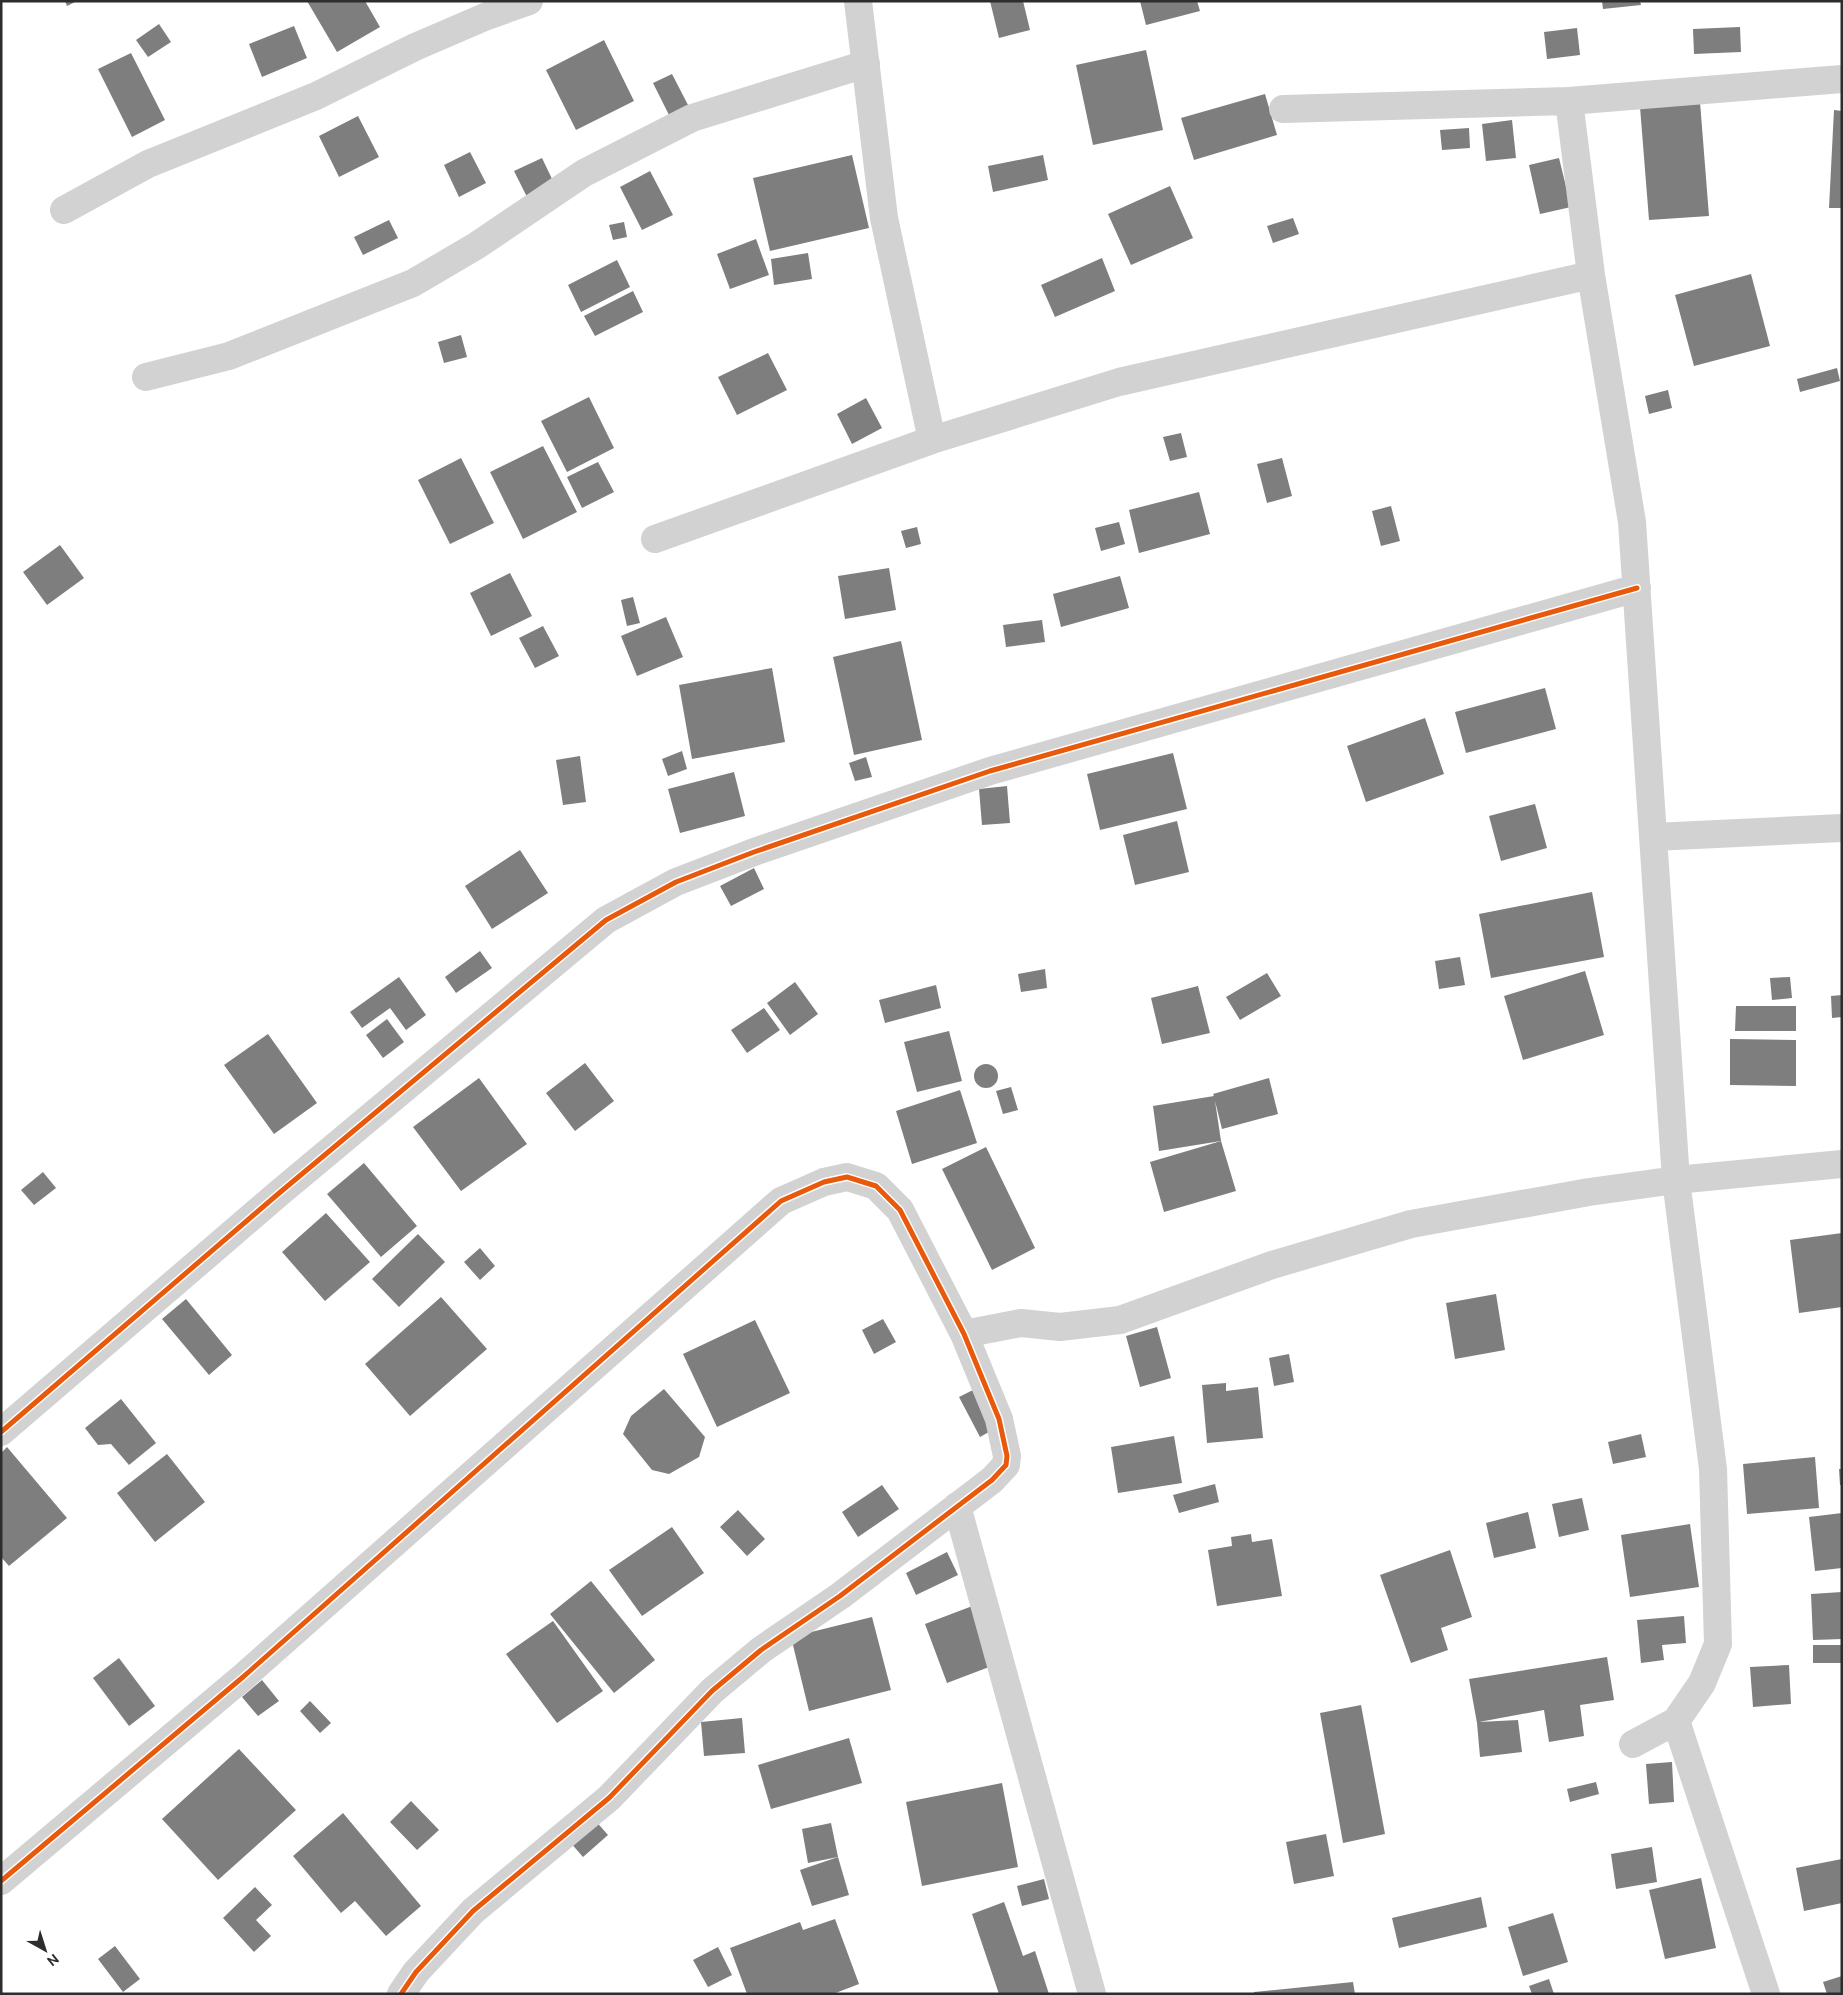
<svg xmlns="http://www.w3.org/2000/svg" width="1843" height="1995" viewBox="0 0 1843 1995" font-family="Ubuntu,sans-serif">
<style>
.building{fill:#7e7e7e}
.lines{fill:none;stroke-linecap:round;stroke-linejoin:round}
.street{stroke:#d2d2d2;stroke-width:28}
.cycleway-casing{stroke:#fff;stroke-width:8}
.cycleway{stroke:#e8590c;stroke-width:5}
</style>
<rect width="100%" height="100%" fill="#fff"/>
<path class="building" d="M65,1H77L67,6Z
M307,1H365L380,27L337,52Z
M990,1H1023L1030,30L999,38Z
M1140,1H1197L1200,11L1146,25Z
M1602,1H1640L1641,5L1603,9Z
M159,24L171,42L148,57L136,40Z
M294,26L307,58L262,77L249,44Z
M1740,27L1741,52L1694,54L1693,29Z
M1577,28L1580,55L1547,59L1544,32Z
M604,40L634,101L576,130L546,70Z
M1146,50L1163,130L1093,145L1076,65Z
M131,53L165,120L132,137L98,69Z
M672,74L688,105L669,115L653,83Z
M1265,94L1277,135L1194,160L1181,118Z
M1700,102L1709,216L1649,220L1640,107Z
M1834,110L1842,111V208H1829Z
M358,116L379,157L339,177L319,136Z
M1512,120L1516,158L1486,161L1482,124Z
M1469,128L1470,148L1442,150L1440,130Z
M470,152L486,183L459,197L444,165Z
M852,155L869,228L770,251L753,178Z
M1043,155L1048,180L993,192L988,166Z
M542,158L554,183L527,197L514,171Z
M1559,158L1571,207L1540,214L1529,165Z
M650,171L673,215L642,230L620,187Z
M1170,186L1193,238L1131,265L1108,214Z
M1293,218L1299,234L1273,243L1267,226Z
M389,220L398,238L363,255L354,237Z
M624,222L627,237L613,240L609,225Z
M756,239L769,275L730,289L717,254Z
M808,253L812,279L774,285L771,259Z
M1102,258L1115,291L1055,317L1041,285Z
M617,260L630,287L581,312L568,285Z
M1751,274L1770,346L1694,366L1675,295Z
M633,291L643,312L595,336L584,316Z
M461,335L467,357L444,363L438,342Z
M768,353L787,390L737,415L718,377Z
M1837,368L1840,381L1800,392L1797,379Z
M1668,390L1672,408L1649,414L1645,396Z
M589,397L614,448L567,472L541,421Z
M866,398L882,428L852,444L837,414Z
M1181,433L1187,457L1170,461L1163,437Z
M543,446L577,512L523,539L490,472Z
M461,458L494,523L450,544L418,480Z
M1282,458L1292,496L1267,503L1257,464Z
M598,462L614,492L582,508L567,477Z
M1199,492L1210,534L1139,553L1129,510Z
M1391,506L1400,541L1381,546L1372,511Z
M1119,522L1125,544L1101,551L1095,528Z
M917,527L921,544L906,548L901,531Z
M60,545L84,578L47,605L23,572Z
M889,568L896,610L845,619L838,576Z
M510,573L532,616L491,636L470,593Z
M1120,576L1129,608L1061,627L1053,594Z
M633,597L640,623L627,626L621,600Z
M666,617L683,657L637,676L621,636Z
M1042,620L1045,642L1006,647L1003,625Z
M543,626L559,656L535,668L519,638Z
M901,641L922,740L854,755L833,657Z
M772,668L785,742L692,759L679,685Z
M1545,688L1556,729L1466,753L1455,712Z
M1425,718L1444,774L1366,802L1347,746Z
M682,751L687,769L668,776L662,759Z
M1173,753L1187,809L1100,830L1087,774Z
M580,756L586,802L563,805L556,760Z
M866,757L872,777L855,781L849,763Z
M734,772L745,816L680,833L668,789Z
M1007,786L1010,823L982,825L979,789Z
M1535,804L1547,848L1501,861L1489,816Z
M1177,821L1189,872L1135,885L1123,835Z
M520,850L548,893L492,929L465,886Z
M754,868L764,889L731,906L720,886Z
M1592,892L1604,957L1491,978L1479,914Z
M480,951L492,968L456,993L445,977Z
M1460,957L1465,985L1439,989L1435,961Z
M1045,969L1047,988L1021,992L1018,974Z
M1585,971L1604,1035L1523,1060L1504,996Z
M1267,973L1281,996L1240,1020L1226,997Z
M399,977L426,1015L406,1030L390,1008L362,1028L350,1012Z
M1790,977L1792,998L1772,1000L1770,978Z
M795,982L818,1014L790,1035L767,1003Z
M936,985L941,1008L885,1023L879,1000Z
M1198,986L1210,1033L1162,1044L1151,998Z
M1842,995V1017L1832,1018L1831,996Z
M1736,1006H1796V1031H1735Z
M764,1008L780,1030L747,1053L731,1030Z
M387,1019L404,1042L383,1058L366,1035Z
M949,1031L962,1081L917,1092L904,1042Z
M268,1034L317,1103L274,1134L224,1065Z
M1730,1039L1796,1040V1086L1730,1085Z
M585,1063L614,1101L575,1131L546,1093Z
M974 1076a12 12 0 1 1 24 0a12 12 0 1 1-24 0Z
M479,1078L527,1144L461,1191L413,1127Z
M1269,1078L1278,1114L1222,1129L1215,1101L1221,1141L1159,1151L1153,1106L1214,1096L1213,1094Z
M1011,1087L1018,1110L1003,1114L996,1091Z
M960,1090L977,1143L912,1164L896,1111Z
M1221,1141L1236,1191L1164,1212L1150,1162Z
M986,1147L1035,1248L992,1270L942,1169Z
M364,1163L417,1226L381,1257L327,1194Z
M43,1172L56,1188L34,1205L21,1190Z
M326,1213L370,1262L325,1301L282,1252Z
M1842,1233V1307L1799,1313L1790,1240Z
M418,1234L445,1262L399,1307L372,1279Z
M480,1248L495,1266L480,1280L464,1262Z
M1496,1294L1505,1350L1455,1359L1446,1303Z
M441,1297L487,1349L410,1416L365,1364Z
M186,1299L232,1355L209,1375L162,1319Z
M883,1319L896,1342L874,1354L862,1330Z
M755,1320L790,1393L717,1427L683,1354Z
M1157,1327L1171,1378L1140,1387L1126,1336Z
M1289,1354L1294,1382L1274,1386L1269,1358Z
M1226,1383V1391L1258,1387L1263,1438L1207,1443L1202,1385Z
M664,1389L705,1437L699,1457L669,1474L652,1470L623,1434L631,1416Z
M975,1389L996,1428L980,1437L959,1397Z
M121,1399L156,1443L129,1465L111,1444L98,1445L85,1428Z
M1641,1434L1646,1457L1613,1464L1608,1442Z
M1174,1436L1182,1483L1118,1493L1111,1447Z
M7,1447L67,1518L9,1566L1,1557V1453Z
M167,1454L205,1502L155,1542L117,1493Z
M1815,1457L1819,1508L1747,1514L1743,1464Z
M1839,1469H1842V1485H1840Z
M1215,1484L1219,1502L1179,1513L1173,1495Z
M882,1485L899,1509L858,1537L842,1512Z
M1582,1498L1589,1530L1559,1537L1552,1504Z
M738,1510L765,1539L747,1556L720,1527Z
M1528,1512L1536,1548L1494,1558L1486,1523Z
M1842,1513V1568L1815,1571L1809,1517Z
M1690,1524L1699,1587L1630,1597L1621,1535Z
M672,1527L704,1573L642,1616L609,1570Z
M1251,1534L1252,1542L1272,1539L1282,1596L1217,1606L1208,1550L1232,1546L1231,1537Z
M1450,1550L1472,1617L1441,1628L1448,1650L1411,1663L1380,1575Z
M947,1552L958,1575L916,1595L906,1573Z
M591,1581L655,1660L614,1693L550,1614Z
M1842,1592V1639L1813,1640L1811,1594Z
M975,1605L997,1664L947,1683L925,1624Z
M1684,1616L1686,1643L1662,1645L1664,1660L1641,1663L1637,1620Z
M872,1617L891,1690L809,1711L791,1637Z
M553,1621L603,1691L557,1723L506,1654Z
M1813,1645H1842V1663H1813Z
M1607,1657L1614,1700L1580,1705L1584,1736L1549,1742L1544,1710L1479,1722L1518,1720L1522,1752L1480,1757L1477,1723L1469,1679Z
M119,1658L155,1706L129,1726L93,1678Z
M1789,1665L1791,1704L1753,1707L1750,1667Z
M262,1680L279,1701L258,1716L242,1697Z
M310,1701L331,1723L320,1733L300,1711Z
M1361,1705L1385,1834L1343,1843L1320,1713Z
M742,1718L745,1753L704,1756L701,1722Z
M849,1738L862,1783L771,1809L758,1765Z
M239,1749L296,1810L218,1880L162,1819Z
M1672,1762L1674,1802L1649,1804L1646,1764Z
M1596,1782L1599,1794L1570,1802L1567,1789Z
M1002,1783L1018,1867L922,1886L906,1802Z
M411,1801L439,1830L417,1850L390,1822Z
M343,1813L421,1906L386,1936L355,1901L341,1913L293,1856Z
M594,1819L608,1835L583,1857L569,1841Z
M831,1823L838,1857L808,1863L802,1829Z
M1326,1834L1334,1876L1294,1884L1286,1842Z
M1652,1847L1657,1882L1616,1889L1611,1854Z
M838,1857L849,1895L812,1906L800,1870Z
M1842,1859V1903L1804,1911L1796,1868Z
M1701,1878L1716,1948L1665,1959L1649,1890Z
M1044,1879L1049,1899L1022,1906L1017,1886Z
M255,1887L272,1905L256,1920L271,1936L254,1952L223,1918Z
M1481,1897L1487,1927L1399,1948L1392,1918Z
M1004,1902L1023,1956L1035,1951L1049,1994H999L972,1914Z
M1553,1913L1568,1962L1523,1976L1508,1927Z
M835,1919L859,1984L833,1994H747L730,1948L800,1922L803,1930Z
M115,1946L140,1979L123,1992L98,1959Z
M718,1947L732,1975L708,1987L693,1960Z
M1842,1976V1994H1827L1823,1982Z
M1549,1979L1554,1994H1532L1529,1986Z
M1353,1982L1355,1994H1254V1992Z"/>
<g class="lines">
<path class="street" d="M858,1L884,218L932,440
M1569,101L1591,275L1632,522L1676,1180L1713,1469L1718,1644L1702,1683L1676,1721L1633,1744
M1283,109L1569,101L1842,79
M64,210L148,164L316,96L415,47L487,16L529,1
M146,377L229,356L413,283L476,246L584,173L692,118L866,64
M655,539L932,440L1119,382L1591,275
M1654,837L1842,828
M964,1334L1021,1323L1060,1327L1120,1320L1272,1265L1411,1224L1589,1192L1676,1180L1842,1164
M1,1432L278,1194L606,920L676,882L754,852L990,771L1637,588
M957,1506L1092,1994
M1676,1721L1766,1994
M1,1881L243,1677L781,1201L824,1182L847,1177L876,1186L900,1210L964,1334L999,1419L1007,1456L1006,1465L992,1480L840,1596L761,1650L712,1691L609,1798L473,1911L416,1972L401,1994"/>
<g class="cycleway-casing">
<path id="cycleway" d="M1,1432L278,1194L606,920L676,882L754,852L990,771L1637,588
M1,1881L243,1677L781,1201L824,1182L847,1177L876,1186L900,1210L964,1334L999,1419L1007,1456L1006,1465L992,1480L840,1596L761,1650L712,1691L609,1798L473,1911L416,1972L401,1994"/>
</g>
<use href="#cycleway" class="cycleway"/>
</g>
<rect width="1843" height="1995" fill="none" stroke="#2d2d2d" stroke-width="5"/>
<g transform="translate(45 1950) rotate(141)" stroke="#ffffff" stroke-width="4" paint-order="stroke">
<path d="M0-4L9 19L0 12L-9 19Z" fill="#2d2d2d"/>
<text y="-8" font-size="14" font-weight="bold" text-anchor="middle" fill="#2d2d2d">N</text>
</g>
</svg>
